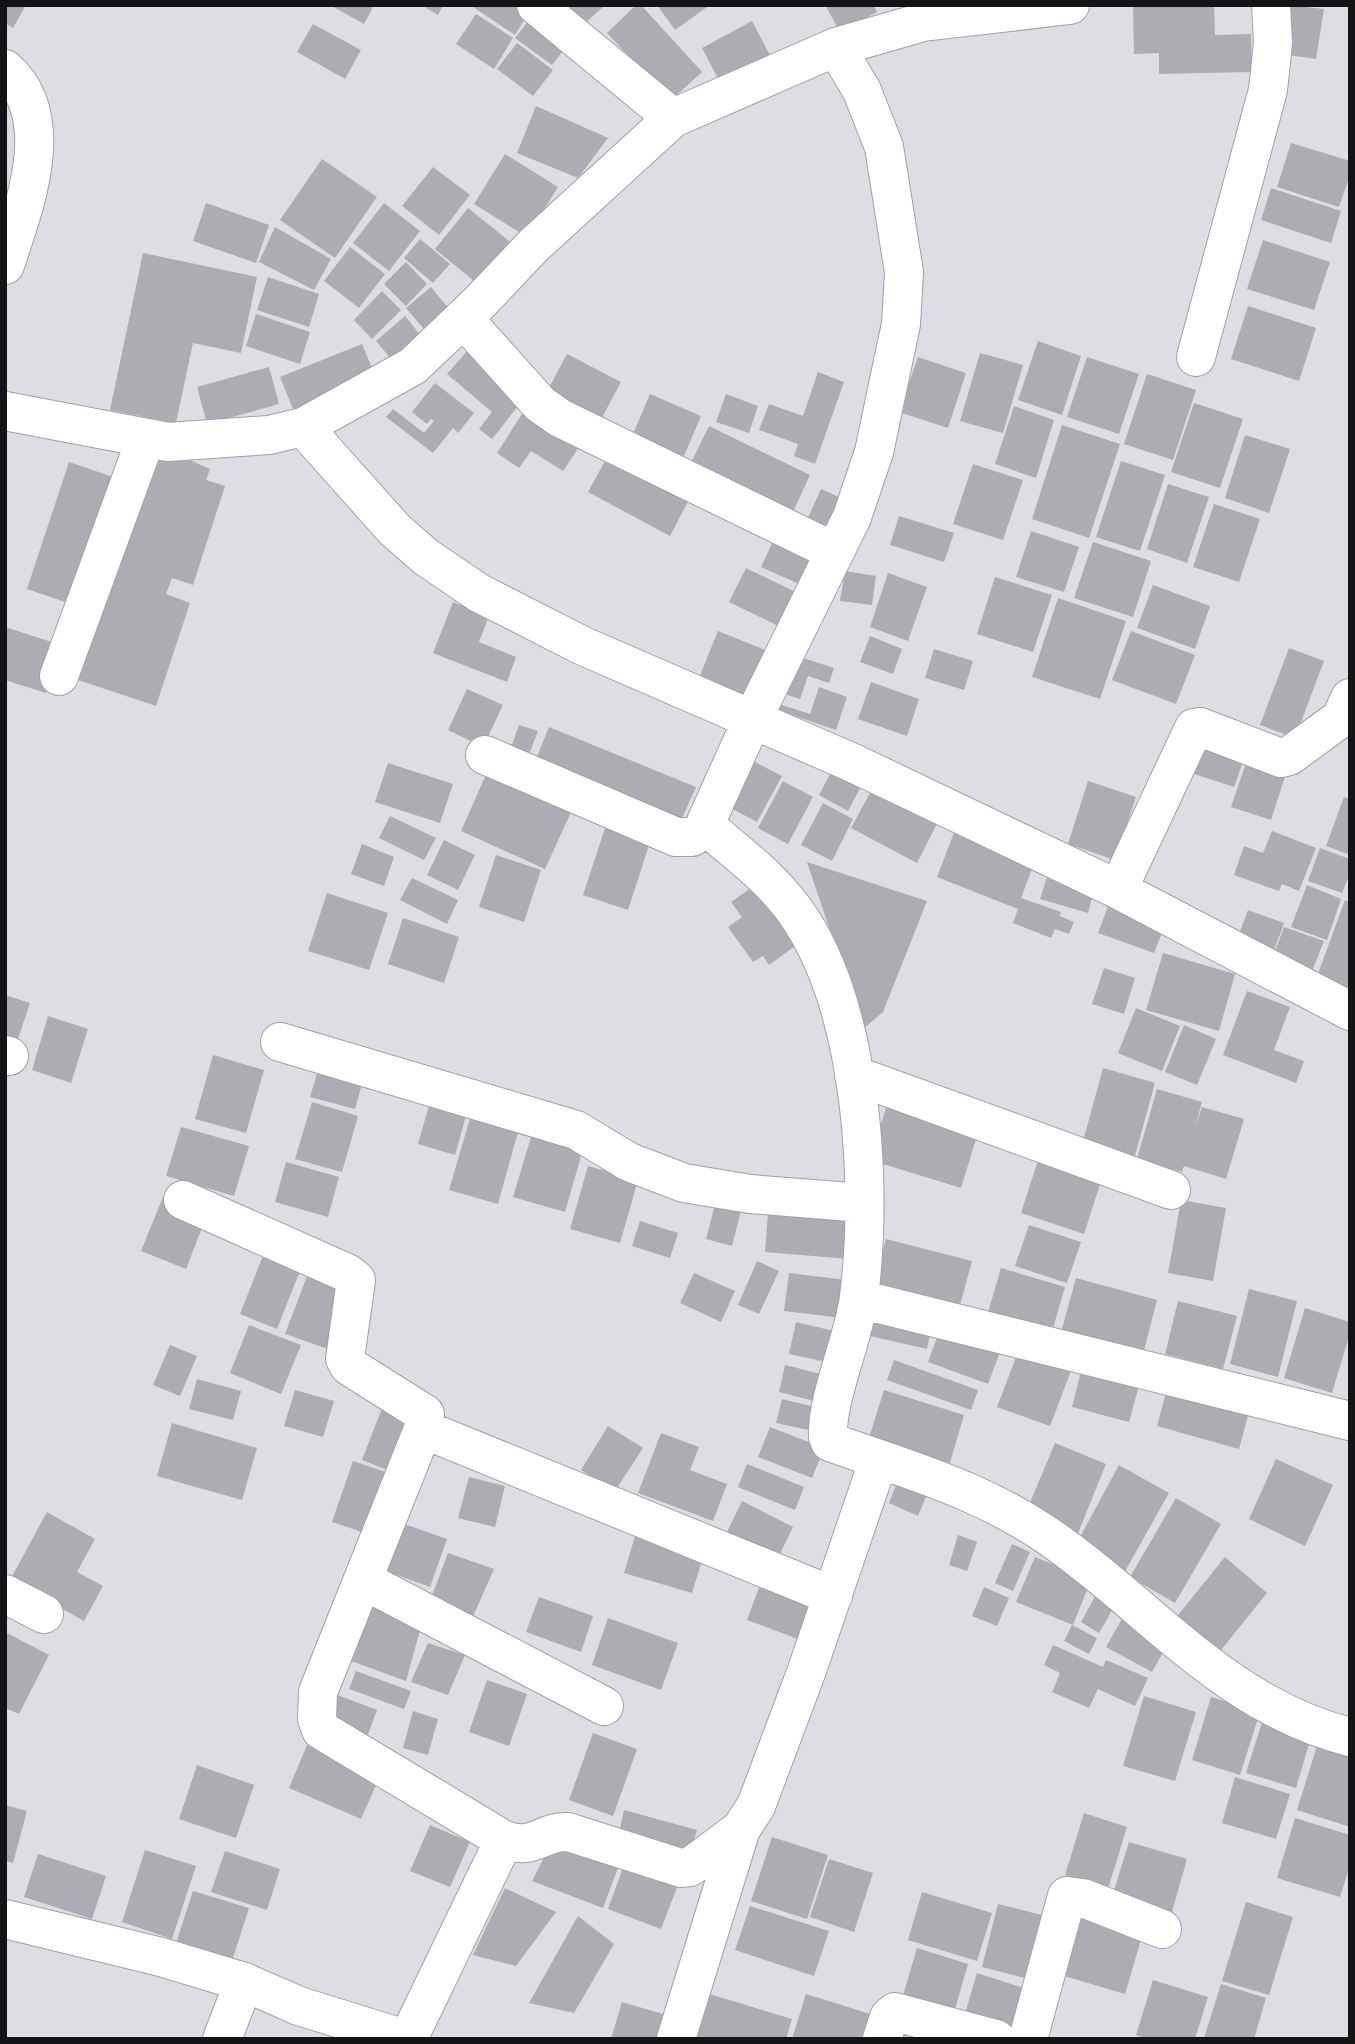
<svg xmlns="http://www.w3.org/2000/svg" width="1355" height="2044" viewBox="0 0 1355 2044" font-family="'Open Sans',sans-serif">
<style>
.building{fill:#acacb2}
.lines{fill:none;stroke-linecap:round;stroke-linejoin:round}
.street-casing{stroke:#a0a1a7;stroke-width:40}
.secondary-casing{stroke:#a0a1a7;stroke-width:40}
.street{stroke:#fff;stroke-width:38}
.secondary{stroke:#fff;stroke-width:38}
</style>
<rect width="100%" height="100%" fill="#dddee4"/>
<path class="building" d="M5,5H26L13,28L5,23Z
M330,5H374L364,24Z
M421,5H443L438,15Z
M474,5H518L529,12L515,35L473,7Z
M562,5H605L581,27Z
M636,5H641L702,72L670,101L607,33Z
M657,5H710L675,30Z
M825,5H873L877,12L840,32Z
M1214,5L1215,35L1251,34L1252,72L1159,74V53L1134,54L1133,7Z
M1290,5L1324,9L1316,59L1282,54Z
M476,14L513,38L494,69L456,44Z
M533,15L570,42L552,65L515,38Z
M752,21L770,55L720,82L702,48Z
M313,24L361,50L345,79L297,52Z
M517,43L553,70L533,96L497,69Z
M536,106L608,138L578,178L517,153Z
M1291,143L1350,161V175L1339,207L1277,187Z
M505,154L558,187L527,237L474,204Z
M322,159L377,197L335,258L280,220Z
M433,167L470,195L439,235L402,206Z
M1271,188L1341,211L1331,243L1261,220Z
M206,203L269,225L256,263L193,241Z
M384,203L420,231L389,271L353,243Z
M468,208L514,245L480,286L435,249Z
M275,227L331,259L314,290L259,262Z
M420,239L450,264L433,283L404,258Z
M1263,240L1330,262L1314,310L1247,289Z
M350,247L385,274L359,308L324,281Z
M143,253L257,277L241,353L193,343L176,423L110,410Z
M406,262L427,284L406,306L384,284Z
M268,277L319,294L309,327L257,310Z
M431,287L454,315L430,336L406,308Z
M382,291L401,310L372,339L354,320Z
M1248,306L1316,328L1299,381L1231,359Z
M256,314L310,332L300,364L246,346Z
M405,316L426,342L397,366L376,341Z
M1038,341L1081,356L1062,415L1018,400Z
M362,344L375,375L293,409L280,377Z
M469,349L526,396L492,439L479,429L492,412L447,374Z
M980,353L1023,365L1003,433L960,421Z
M567,354L621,382L598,425L544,397Z
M918,357L966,373L948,428L899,412Z
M1087,357L1139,374L1119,434L1067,417Z
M269,367L279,404L207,424L197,387Z
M818,372L844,382L815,464L794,456L798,444L759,430L769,404L803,416Z
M1147,374L1196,390L1173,460L1124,444Z
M435,383L474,413L458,433L453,428L433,453L386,417L393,409L424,433L434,421L431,419L427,424L412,412Z
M650,394L701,416L684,456L633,434Z
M726,394L758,406L749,433L716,422Z
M529,403L585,438L563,471L531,451L519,468L497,453Z
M1194,403L1243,419L1220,488L1171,472Z
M1014,406L1054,420L1036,478L995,464Z
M1062,425L1120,444L1089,538L1032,519Z
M709,426L810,475L792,514L690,465Z
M1245,435L1290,449L1269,513L1225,498Z
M611,450L692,494L670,536L588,492Z
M176,454L210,469L206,480L225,486L193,585L172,578L166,594L190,603L156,706L66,676L147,461Z
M1121,461L1165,475L1140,551L1096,537Z
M69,462L122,480L80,607L27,589Z
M973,464L1023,480L1003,540L953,524Z
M1168,484L1209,497L1187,563L1147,549Z
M821,489L852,503L832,544L802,531Z
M1214,504L1260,519L1239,582L1193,567Z
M899,516L954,533L944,562L890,545Z
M1031,531L1079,547L1064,592L1016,577Z
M775,537L822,559L808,588L761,567Z
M1093,542L1151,561L1133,617L1074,598Z
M746,568L806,597L789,631L729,602Z
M845,571L876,576L872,605L840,601Z
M888,573L927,587L908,641L870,627Z
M995,577L1052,595L1033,652L977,634Z
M1153,585L1210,606L1195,649L1137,628Z
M1058,598L1126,621L1100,699L1032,677Z
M453,602L489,616L479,642L516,657L507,682L433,653Z
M5,627L61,645L46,693L5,680Z
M718,631L770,652L750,702L698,680Z
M1131,631L1195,655L1176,704L1112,680Z
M870,636L902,649L893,674L860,662Z
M1289,648L1324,661L1295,738L1260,725Z
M934,649L973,661L964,690L925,678Z
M791,654L834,668L829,683L808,676L800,699L785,694L782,705L810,714L819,687L847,697L836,730L772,708Z
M871,682L919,699L907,736L858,719Z
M467,689L503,705L483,747L448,730Z
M519,725L538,731L528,757L510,750Z
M549,727L696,787L680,823L534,764Z
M1203,739L1246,753L1234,787L1191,773Z
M1250,751L1289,764L1271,820L1231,807Z
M838,759L867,775L848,811L819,795Z
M492,761L577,799L545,869L461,831Z
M753,761L782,776L757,822L729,807Z
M388,763L453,784L440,823L375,802Z
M783,781L813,797L788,844L758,828Z
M1088,781L1136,797L1115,860L1068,844Z
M876,782L941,816L917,863L851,828Z
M1344,797L1350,799V855L1326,846Z
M823,803L853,819L832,861L801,845Z
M390,816L436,838L424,860L379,838Z
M608,819L653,833L628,910L583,895Z
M955,830L1035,861L1021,898L1061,912L1060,916L1074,922L1069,934L1055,929L1051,938L1013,923L1018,909L937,877Z
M1272,831L1316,848L1299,891L1282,884L1279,891L1234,875L1244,846L1263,853Z
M444,840L475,855L458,890L427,875Z
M362,844L394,857L384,886L351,874Z
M1320,848L1350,859V873L1342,893L1308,881Z
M496,855L541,870L524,922L479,907Z
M807,862L927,901L883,1012L863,1029Z
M1047,877L1094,891L1088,913L1040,899Z
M412,878L458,900L447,924L400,900Z
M1307,885L1341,899L1327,940L1291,927Z
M751,888L760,901L773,892L806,938L769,965L763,956L753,962L728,927L742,917L731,902Z
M327,893L388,913L369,970L308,951Z
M1112,896L1168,917L1154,953L1098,933Z
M1345,900L1350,902V994L1315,982Z
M1248,910L1284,923L1271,959L1235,945Z
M403,918L459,937L444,983L388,964Z
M1284,927L1324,941L1311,974L1272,960Z
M1163,953L1235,974L1219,1031L1146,1010Z
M1104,968L1135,978L1124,1014L1092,1004Z
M1247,991L1290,1007L1274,1050L1304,1061L1296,1083L1223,1055Z
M5,995L30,1003L16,1045L5,1041Z
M1136,1008L1180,1026L1162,1071L1118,1053Z
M48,1016L88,1029L71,1083L32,1070Z
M1184,1025L1216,1039L1197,1085L1165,1072Z
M213,1055L264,1070L246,1133L195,1119Z
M322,1057L366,1070L355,1109L310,1097Z
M1103,1068L1155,1083L1134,1159L1082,1145Z
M1157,1089L1202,1102L1195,1127L1202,1107L1244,1119L1226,1179L1184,1166L1182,1172L1137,1159Z
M432,1095L469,1105L455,1155L418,1144Z
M889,1098L980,1126L961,1188L870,1160Z
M312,1102L358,1116L342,1172L295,1159Z
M473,1108L521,1121L498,1204L449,1190Z
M181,1127L249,1146L234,1196L166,1176Z
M534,1127L585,1142L565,1212L513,1197Z
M1041,1151L1104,1172L1084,1234L1021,1213Z
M286,1162L339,1177L328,1217L275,1202Z
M588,1166L638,1180L620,1243L570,1229Z
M163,1197L207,1215L186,1269L141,1251Z
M717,1197L743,1203L732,1246L706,1239Z
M1181,1200L1226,1208L1213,1281L1168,1273Z
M769,1201L853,1207L849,1259L765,1252Z
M640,1221L678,1233L670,1258L632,1246Z
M1029,1225L1081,1242L1067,1283L1015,1266Z
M886,1239L972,1261L959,1309L874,1286Z
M268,1243L305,1258L277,1329L240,1314Z
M757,1261L779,1271L759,1314L738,1305Z
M1001,1268L1065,1287L1051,1335L987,1316Z
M309,1271L354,1287L331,1350L285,1334Z
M694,1273L735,1291L721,1322L680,1303Z
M789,1273L847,1280L842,1318L784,1311Z
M1076,1278L1157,1300L1142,1358L1060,1336Z
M1249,1289L1297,1301L1278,1377L1230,1364Z
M1178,1301L1237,1316L1223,1369L1165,1354Z
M863,1308L932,1325L927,1349L857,1333Z
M1305,1308L1350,1322V1333L1332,1393L1284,1378Z
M796,1322L838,1332L831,1363L789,1354Z
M249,1325L301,1345L281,1394L230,1373Z
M940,1329L1000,1352L988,1384L928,1362Z
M1021,1344L1074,1363L1050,1426L997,1407Z
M170,1345L197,1356L180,1396L153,1385Z
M1085,1356L1143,1371L1129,1422L1072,1407Z
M894,1360L978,1390L971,1410L887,1380Z
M785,1365L829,1376L822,1403L779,1392Z
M1170,1378L1252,1401L1239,1449L1157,1426Z
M197,1379L241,1391L233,1420L189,1409Z
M295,1390L334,1401L323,1437L284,1426Z
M884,1390L964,1415L949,1466L868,1441Z
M386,1398L421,1412L398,1474L362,1460Z
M782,1399L819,1408L813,1431L776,1423Z
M172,1423L257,1448L242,1500L157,1476Z
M608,1426L643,1448L615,1491L581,1470Z
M770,1427L824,1448L812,1478L758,1457Z
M661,1433L699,1447L690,1470L727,1484L713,1521L638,1493Z
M1055,1443L1106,1464L1076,1538L1024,1517Z
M1276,1459L1333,1485L1305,1546L1249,1519Z
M353,1461L394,1475L374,1536L332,1522Z
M747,1464L804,1487L795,1510L738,1487Z
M1119,1465L1169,1493L1123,1575L1074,1548Z
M900,1475L930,1487L918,1516L889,1503Z
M469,1477L505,1486L495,1527L458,1518Z
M1176,1498L1221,1524L1175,1603L1130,1577Z
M742,1501L793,1527L777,1560L726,1534Z
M47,1512L95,1539L77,1572L103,1586L84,1621L10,1580Z
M393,1520L447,1539L430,1587L375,1567Z
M636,1533L704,1554L692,1593L624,1573Z
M958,1535L977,1542L967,1571L949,1565Z
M1012,1544L1030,1552L1013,1591L995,1583Z
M448,1553L494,1569L471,1621L430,1601Z
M1035,1557L1091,1580L1073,1625L1016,1602Z
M1225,1557L1267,1593L1217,1655L1174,1620Z
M761,1582L820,1603L806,1642L747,1620Z
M984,1587L1009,1598L997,1626L972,1616Z
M1099,1589L1118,1600L1099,1633L1081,1622Z
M539,1597L593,1616L581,1652L526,1632Z
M364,1600L422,1623L406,1681L343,1658Z
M1123,1617L1169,1642L1152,1672L1106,1647Z
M608,1618L678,1643L661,1690L592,1665Z
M1072,1625L1097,1638L1089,1654L1064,1641Z
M5,1632L49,1655L19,1714L5,1708Z
M428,1643L465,1655L448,1695L411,1682Z
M1053,1645L1103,1667L1106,1660L1148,1678L1135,1706L1098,1689L1089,1708L1052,1692L1060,1673L1044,1665Z
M356,1671L411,1691L404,1709L349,1689Z
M487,1680L527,1694L509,1746L469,1732Z
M335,1694L377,1710L367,1737L324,1721Z
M1144,1696L1196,1712L1175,1781L1123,1766Z
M1211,1697L1260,1712L1240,1775L1192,1760Z
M413,1711L438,1719L428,1755L403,1748Z
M1263,1719L1312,1734L1296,1788L1246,1773Z
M593,1733L637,1749L613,1816L569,1800Z
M1321,1733L1350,1742V1827L1297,1810Z
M307,1745L380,1776L361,1819L289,1788Z
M197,1765L254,1785L236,1838L179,1819Z
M1235,1777L1290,1794L1276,1839L1222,1823Z
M5,1805L27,1811L13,1863L5,1861Z
M624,1810L697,1830L690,1852L619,1834Z
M1084,1813L1127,1827L1108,1889L1065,1875Z
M1295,1818L1350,1835V1865L1340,1897L1277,1878Z
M430,1825L470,1842L450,1887L410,1871Z
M772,1837L828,1855L807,1919L751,1901Z
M1129,1842L1187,1859L1171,1915L1112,1897Z
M550,1846L619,1865L603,1908L532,1881Z
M145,1850L196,1866L172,1939L122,1922Z
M225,1851L280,1869L267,1910L211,1892Z
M38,1854L106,1876L92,1919L24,1897Z
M829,1859L873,1873L854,1932L810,1917Z
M624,1865L678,1885L661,1929L608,1909Z
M505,1888L556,1912L516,1966L473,1955Z
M193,1891L249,1908L232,1961L176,1943Z
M922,1892L992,1913L977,1961L908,1940Z
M1246,1902L1293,1917L1269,1995L1222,1981Z
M998,1904L1057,1919L1041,1982L982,1967Z
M750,1906L829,1931L814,1976L735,1950Z
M1083,1915L1143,1933L1125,1994L1064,1976Z
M578,1916L614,1944L574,2013L529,2003Z
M917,1948L968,1964L953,2016L902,1999Z
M977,1973L1033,1991L1019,2038L963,2020Z
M1153,1980L1208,1997L1195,2039H1149L1136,2035Z
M1221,1984L1266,1998L1254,2039L1204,2038Z
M706,1993L792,2019L786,2039H692Z
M806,1994L877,2016L870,2039H792Z
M622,2002L666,2015L658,2039H611Z"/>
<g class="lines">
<g class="street-casing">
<path id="street" d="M536,5L673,118
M836,47L862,91L884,147L904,272L901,324L874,452L852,517L752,720L706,822L707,827C741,856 777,882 801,920C863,1015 873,1187 859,1297C854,1339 826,1398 828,1437L830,1442L879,1459
M5,69C60,117 24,207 5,265
M463,318L540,404L560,418L835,552
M1196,357L1268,90L1273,43L1271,5
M303,427L395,530L426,557L479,593L583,646L853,763L1113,887L1122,881L1194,728L1200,727L1281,758L1289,756L1341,718L1350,698
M59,676L146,438
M485,755L676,837H692L707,827
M1113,887L1350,1011
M280,1042L576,1130L629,1162L684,1183L750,1194L864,1203
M5,1055L9,1056
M854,1075L1171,1190
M183,1200L347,1273L356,1280L345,1359L349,1366L425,1414L423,1429L318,1692L317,1719L321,1730L504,1840C536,1851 541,1831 568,1832L681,1868L690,1867L741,1829L756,1806L807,1670L879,1459C938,1479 996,1500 1048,1536C1149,1605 1225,1706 1350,1737
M859,1299L1350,1421
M423,1429L833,1596
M363,1580L604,1706
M5,1594L44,1614
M222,2039L244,1982
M408,2039L504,1840
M676,2039L741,1829
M882,2039L889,2017L895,2012L996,2039
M1028,2039L1067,1896L1083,1898L1162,1929"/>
</g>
<g class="secondary-casing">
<path id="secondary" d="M5,411L168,442L269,435L303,427L413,366L479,303L533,246L673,118L836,47L923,22L1070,5
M5,1919L161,1957L244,1982L299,2006L405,2039"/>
</g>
<use href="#street" class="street"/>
<use href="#secondary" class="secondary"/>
</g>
<rect width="1355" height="2044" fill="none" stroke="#131416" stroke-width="14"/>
</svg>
